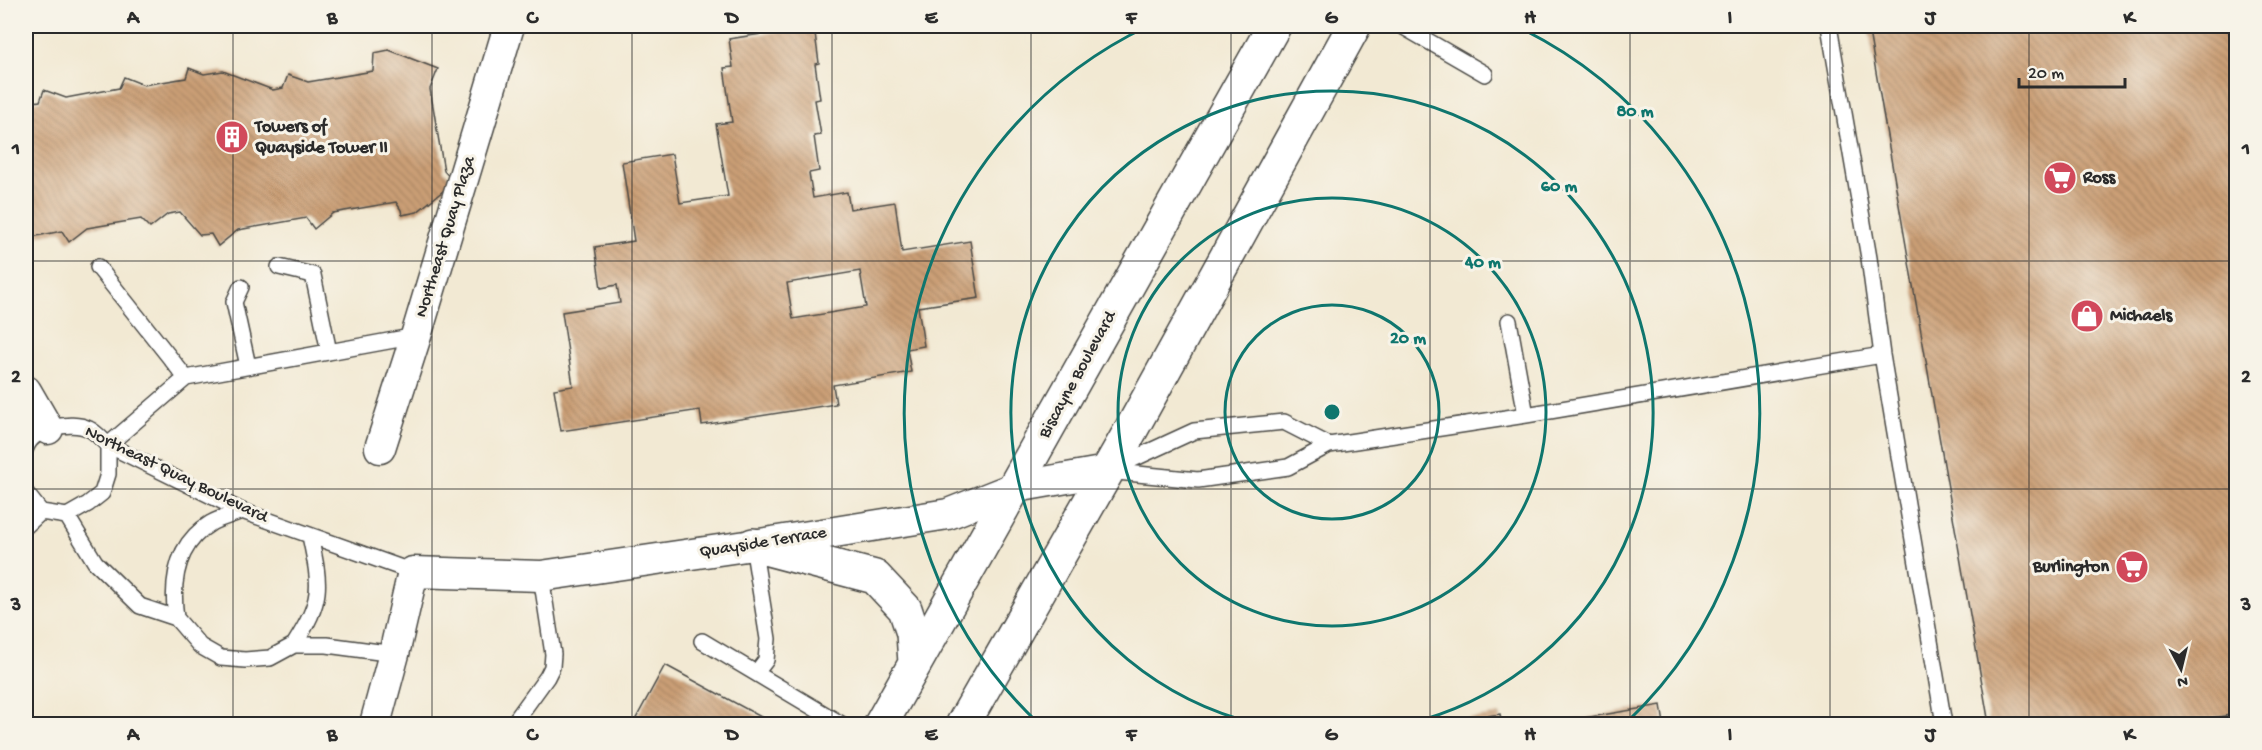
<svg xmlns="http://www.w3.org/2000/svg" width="2262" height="750" viewBox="0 0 2262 750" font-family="'Gochi Hand',sans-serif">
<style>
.building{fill:url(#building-back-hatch);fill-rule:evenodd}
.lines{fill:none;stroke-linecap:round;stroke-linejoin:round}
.service-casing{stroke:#494844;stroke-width:18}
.minor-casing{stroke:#494844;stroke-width:33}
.primary-casing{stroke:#494844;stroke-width:36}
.service{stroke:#fff;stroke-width:15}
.minor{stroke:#fff;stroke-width:30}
.primary{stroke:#fff;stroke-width:33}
.grid{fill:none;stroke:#2b2b2b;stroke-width:1.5;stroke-opacity:0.55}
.ring{fill:none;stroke:#0f766e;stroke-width:3}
.labels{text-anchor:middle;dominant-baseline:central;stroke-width:6;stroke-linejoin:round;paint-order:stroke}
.poi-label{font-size:18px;font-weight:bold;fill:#2b2b2b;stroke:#f7f3e8;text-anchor:start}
.street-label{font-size:18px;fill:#2b2b2b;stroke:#f7f3e8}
.centre{fill:#0f766e;stroke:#f7f3e8;stroke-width:3}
.ring-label{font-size:18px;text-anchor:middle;font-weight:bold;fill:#0f766e;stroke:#f7f3e8;stroke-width:6;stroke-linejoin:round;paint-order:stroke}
.neatline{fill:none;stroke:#2b2b2b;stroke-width:2}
.grid-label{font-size:20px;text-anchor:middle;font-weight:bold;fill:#2b2b2b}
</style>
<defs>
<pattern id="building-back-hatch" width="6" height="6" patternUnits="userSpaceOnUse" patternTransform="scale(1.5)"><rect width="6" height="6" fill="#cb9f76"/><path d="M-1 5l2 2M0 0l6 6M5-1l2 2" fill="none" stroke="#a58261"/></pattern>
</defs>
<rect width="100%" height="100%" fill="#f7f3e8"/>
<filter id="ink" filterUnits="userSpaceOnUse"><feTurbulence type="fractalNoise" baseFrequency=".0167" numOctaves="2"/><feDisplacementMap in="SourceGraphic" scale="12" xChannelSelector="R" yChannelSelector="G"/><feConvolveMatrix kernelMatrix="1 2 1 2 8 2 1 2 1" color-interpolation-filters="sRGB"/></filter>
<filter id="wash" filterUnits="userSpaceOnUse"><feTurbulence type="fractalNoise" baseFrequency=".008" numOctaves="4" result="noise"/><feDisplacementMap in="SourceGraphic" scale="24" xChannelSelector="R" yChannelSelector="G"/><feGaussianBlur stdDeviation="1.35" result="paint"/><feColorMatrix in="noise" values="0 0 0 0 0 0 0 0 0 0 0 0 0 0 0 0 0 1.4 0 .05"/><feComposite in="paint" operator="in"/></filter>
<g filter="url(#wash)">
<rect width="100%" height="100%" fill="#f2e9d3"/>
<g id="blocks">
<path class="building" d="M814,26L819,63L815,64L820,99L815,100L821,135L814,136L819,171L809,173L813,198L847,192L850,209L895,202L902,252L970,241L979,298L918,307L924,346L907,349L911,372L833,385L836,404L702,425L700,410L561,431L554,389L573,386L562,312L620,303L617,285L601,288L595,247L634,241L622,162L672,154L680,203L728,196L716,124L732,122L724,68L733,67L729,39ZM860,271L866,307L793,319L787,283Z
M1868,26H2228L2236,77V714L2175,724H1989Z
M389,50L438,69L430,89L444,171L454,182L417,212L402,215L401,210L396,202L333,213L314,229L306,218L238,230L218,246L211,234L200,235L180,212L168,214L150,228L141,219L87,228L69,242L62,231L26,238V103L40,101L44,90L66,98L119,88L124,77L144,85L186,78L189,68L204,74L223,71L273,90L283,88L288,75L308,82L373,71L374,53Z
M665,665L774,724H633Z
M1661,705L1664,724H1555V723Z
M1500,714L1502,724H1443V723Z"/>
</g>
</g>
<g filter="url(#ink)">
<use href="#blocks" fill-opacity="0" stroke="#494844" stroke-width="1.5"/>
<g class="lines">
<g class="service-casing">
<path id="service" d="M1402,26L1485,74
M1829,26L1869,258L1882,355L1944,724
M98,267L186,378
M279,267L313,275L329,352
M241,287L234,302L248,366
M1509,321L1526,415
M1284,422L1329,445L1288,467L1198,480L1107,471L1194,431Z
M1329,445L1526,415L1882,355
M26,448C32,428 71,420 89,429C96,432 102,440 108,445L242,511L413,572
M26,493L41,512L67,516L88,504L102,493L108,474V445L186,378L416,336
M67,516L95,562L140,606L176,618L200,646L221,658L245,660L270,658L294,645H327L394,654
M26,526L41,512
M753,545L768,639L766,660L756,673
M176,618C171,581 176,544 211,523C220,518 232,515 242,511
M702,641L841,724
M294,645C323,599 321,588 310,536
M513,724L547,677L552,667L553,654L541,576"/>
</g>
<g class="minor-casing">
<path id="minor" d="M26,391L48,429
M380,448L416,336L509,26
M375,724L394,654L413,572L541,576L753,545L948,514L1016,487L1107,471"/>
</g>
<g class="primary-casing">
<path id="primary" d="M753,545L875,577L905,609L913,633L915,663
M881,724L1274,26
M963,724L1132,428L1354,26"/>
</g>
<use href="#service" class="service"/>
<use href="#minor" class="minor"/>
<use href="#primary" class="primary"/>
</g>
</g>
<path class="grid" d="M233,26V724M432,26V724M632,26V724M832,26V724M1031,26V724M1231,26V724M1430,26V724M1630,26V724M1830,26V724M2029,26V724M26,261H2236M26,489H2236"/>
<g class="ring">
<circle cx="1332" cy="412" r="107"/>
<circle cx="1332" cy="412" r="214"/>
<path d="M1257 724A321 321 0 1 1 1407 724"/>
<path d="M1037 722A428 428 0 0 1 1148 26M1516 26A428 428 0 0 1 1627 722"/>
</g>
<defs>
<g id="building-disc" transform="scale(1.725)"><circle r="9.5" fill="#d1495b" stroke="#f7f3e8"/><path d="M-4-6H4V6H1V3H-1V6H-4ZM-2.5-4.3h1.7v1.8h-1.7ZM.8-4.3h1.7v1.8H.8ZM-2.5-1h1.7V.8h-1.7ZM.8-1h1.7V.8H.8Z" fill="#fff"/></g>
<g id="supermarket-disc" transform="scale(1.725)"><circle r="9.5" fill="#d1495b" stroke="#f7f3e8"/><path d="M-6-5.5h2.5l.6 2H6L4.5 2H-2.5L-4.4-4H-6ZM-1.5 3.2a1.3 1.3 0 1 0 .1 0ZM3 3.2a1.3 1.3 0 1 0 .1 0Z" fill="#fff"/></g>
<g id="shop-disc" transform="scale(1.725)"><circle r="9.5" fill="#d1495b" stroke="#f7f3e8"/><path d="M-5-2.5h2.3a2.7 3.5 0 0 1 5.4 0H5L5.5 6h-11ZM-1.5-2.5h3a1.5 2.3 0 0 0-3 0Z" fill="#fff"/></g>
</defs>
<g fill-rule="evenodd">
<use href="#building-disc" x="232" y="137"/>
<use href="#supermarket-disc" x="2060" y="178"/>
<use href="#shop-disc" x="2087" y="316"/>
<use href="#supermarket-disc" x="2132" y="567"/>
</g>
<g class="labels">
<g class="poi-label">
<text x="255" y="127">Towers of<tspan x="255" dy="21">Quayside Tower II</tspan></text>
<text x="2083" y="178">Ross</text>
<text x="2110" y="316">Michaels</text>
<text x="2109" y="567" text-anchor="end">Burlington</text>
</g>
<g class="street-label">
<text transform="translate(446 237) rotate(-73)">Northeast Quay Plaza</text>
<text transform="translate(1078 375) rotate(-61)">Biscayne Boulevard</text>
<text transform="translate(176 475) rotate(26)">Northeast Quay Boulevard</text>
<text transform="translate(763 543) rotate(-9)">Quayside Terrace</text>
</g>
</g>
<circle cx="1332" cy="412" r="9" class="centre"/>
<g class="ring-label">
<text x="1635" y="116">80 m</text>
<text x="1559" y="191">60 m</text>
<text x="1483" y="267">40 m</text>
<text x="1408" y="343">20 m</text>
</g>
<rect width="2262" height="750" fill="none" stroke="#f7f3e8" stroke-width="66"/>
<g transform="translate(2181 669) rotate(173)" stroke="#f7f3e8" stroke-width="4.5" paint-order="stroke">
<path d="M0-4.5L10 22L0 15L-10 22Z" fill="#2b2b2b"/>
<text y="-9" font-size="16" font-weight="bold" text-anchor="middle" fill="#2b2b2b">N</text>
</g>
<path d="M2019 78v9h106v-9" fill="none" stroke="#2b2b2b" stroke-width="3"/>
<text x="2028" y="78" font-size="18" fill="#2b2b2b" stroke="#f7f3e8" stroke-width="4.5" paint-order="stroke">20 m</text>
<rect x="33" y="33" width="2196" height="684" class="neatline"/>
<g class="grid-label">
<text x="133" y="23">A</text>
<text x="332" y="23">B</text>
<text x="532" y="23">C</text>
<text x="732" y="23">D</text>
<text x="931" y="23">E</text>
<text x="1131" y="23">F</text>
<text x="1331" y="23">G</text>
<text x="1530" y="23">H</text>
<text x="1730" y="23">I</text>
<text x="1930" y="23">J</text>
<text x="2129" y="23">K</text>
<text x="16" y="154">1</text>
<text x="2246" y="154">1</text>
<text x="16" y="382">2</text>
<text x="2246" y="382">2</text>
<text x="16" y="610">3</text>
<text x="2246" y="610">3</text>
<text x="133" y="740">A</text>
<text x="332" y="740">B</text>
<text x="532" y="740">C</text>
<text x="732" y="740">D</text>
<text x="931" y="740">E</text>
<text x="1131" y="740">F</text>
<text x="1331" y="740">G</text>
<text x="1530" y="740">H</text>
<text x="1730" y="740">I</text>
<text x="1930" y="740">J</text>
<text x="2129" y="740">K</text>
</g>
</svg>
